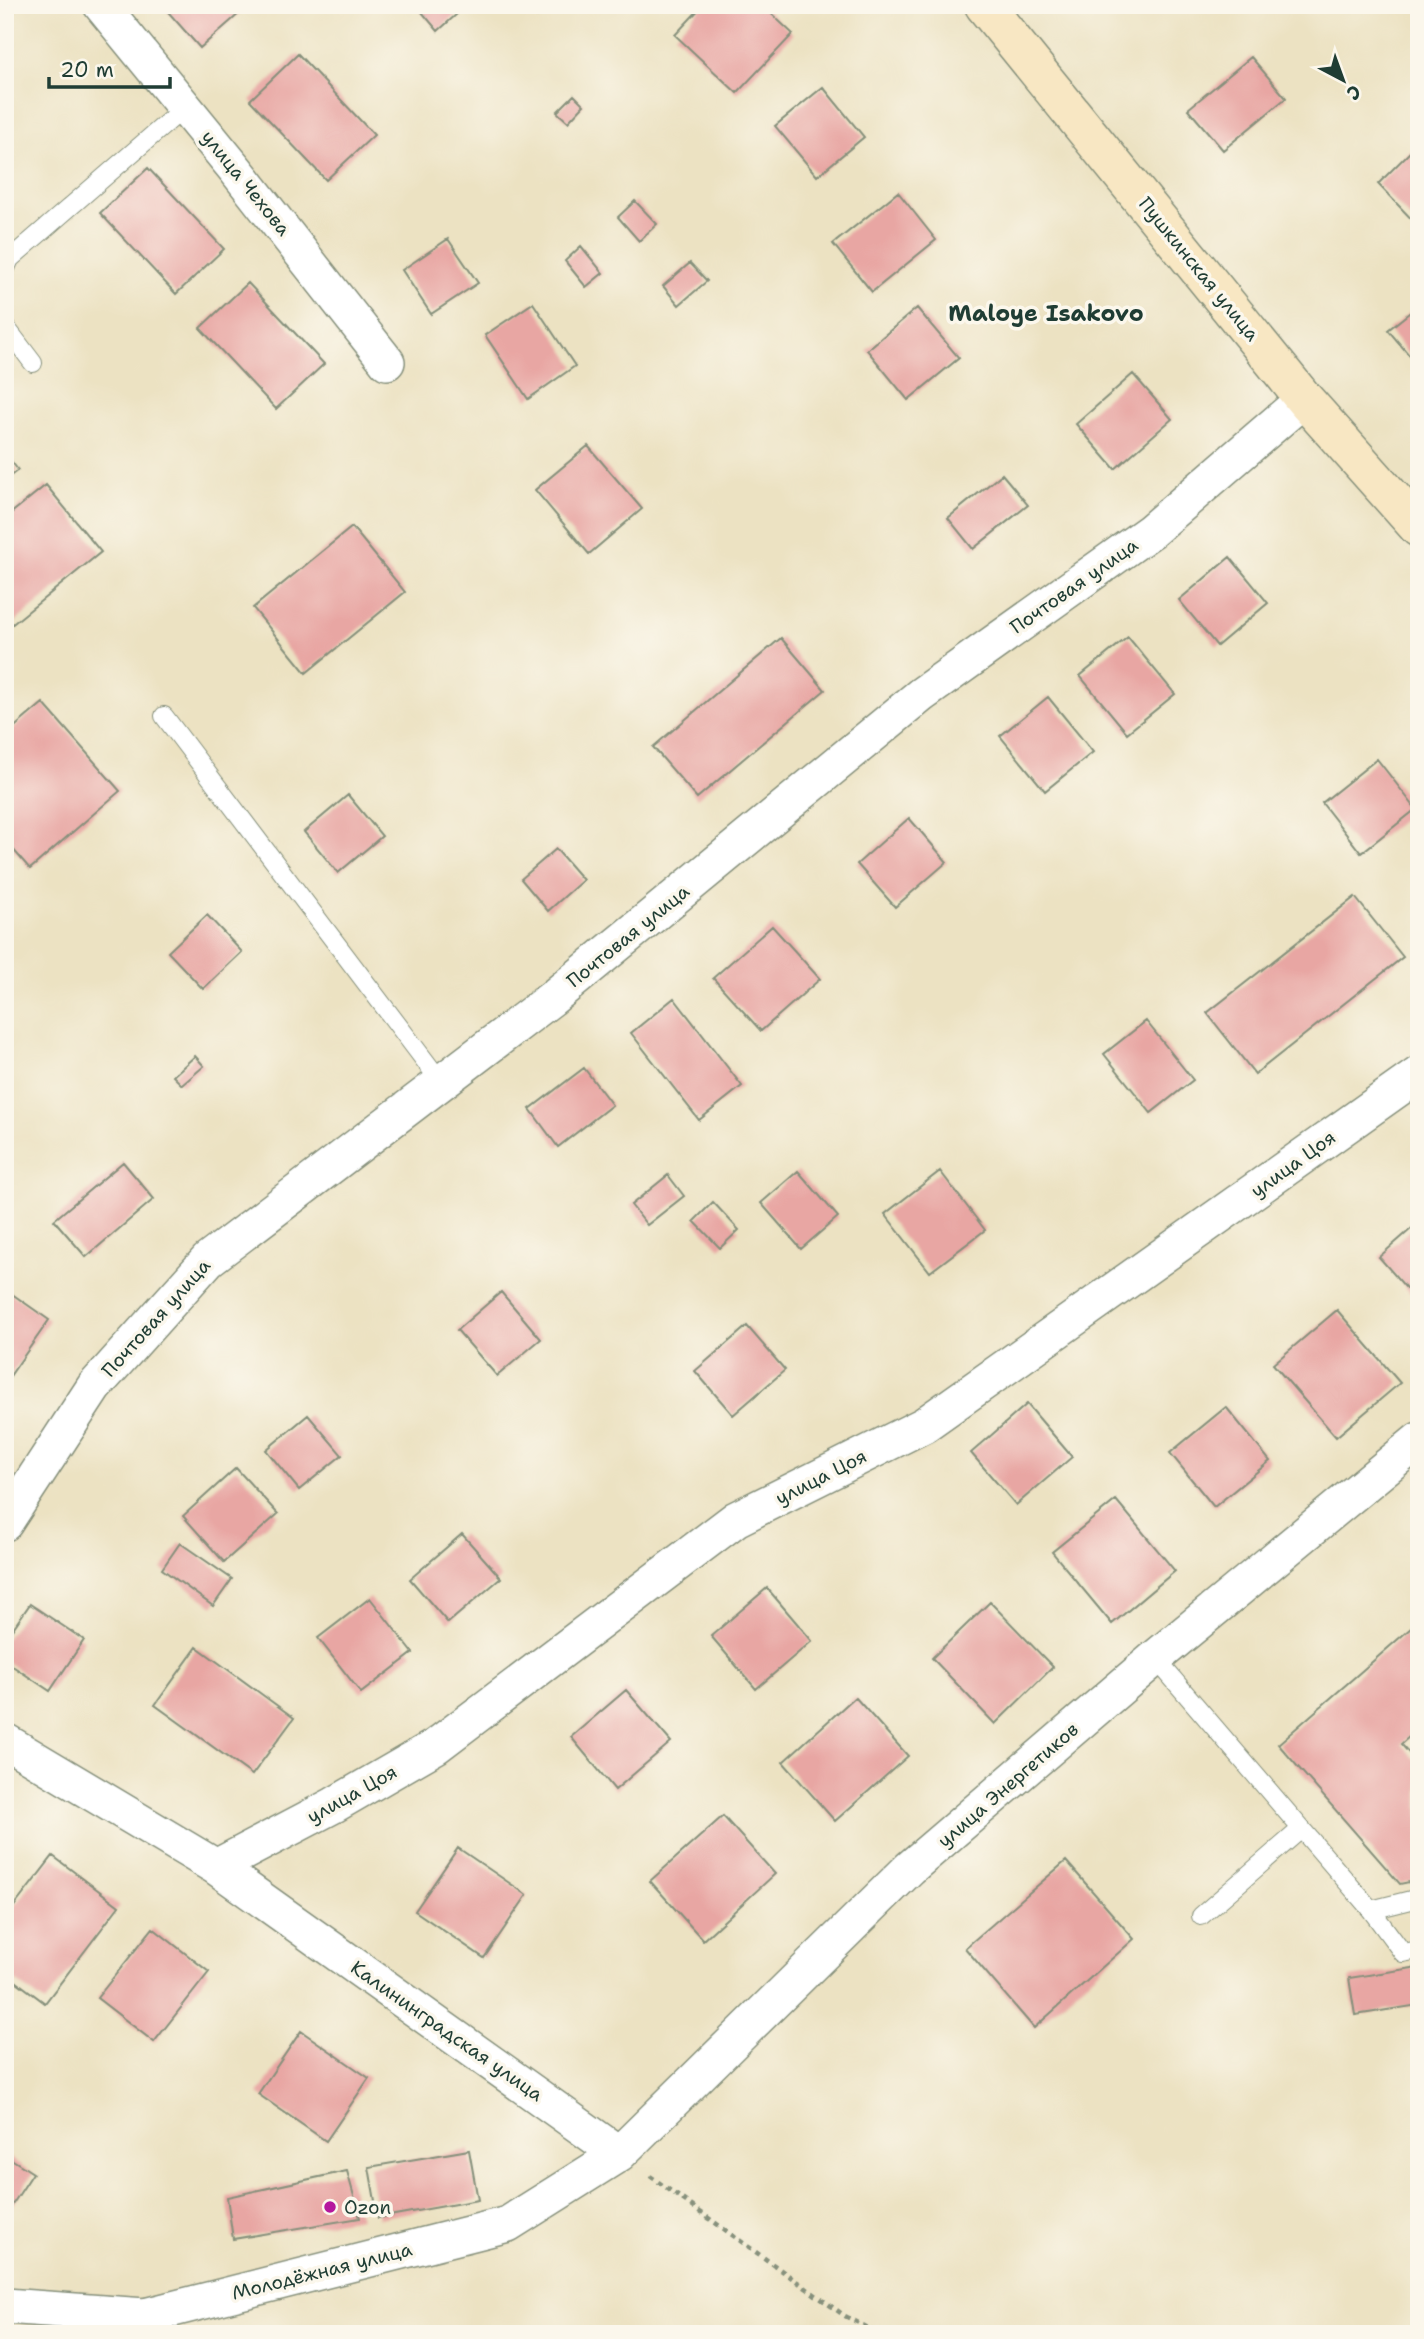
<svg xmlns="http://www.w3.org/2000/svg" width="1424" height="2339" viewBox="0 0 1424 2339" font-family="'Shantell Sans',sans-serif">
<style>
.building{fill:#e8a6a3}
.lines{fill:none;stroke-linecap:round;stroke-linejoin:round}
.lane-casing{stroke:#86907b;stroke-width:20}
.street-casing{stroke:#86907b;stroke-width:38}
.secondary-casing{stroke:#86907b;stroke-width:41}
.path{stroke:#86907b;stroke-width:4.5;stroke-dasharray:5 5;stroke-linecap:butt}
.lane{stroke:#fff;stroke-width:18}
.street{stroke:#fff;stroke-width:35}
.secondary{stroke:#f8e7c3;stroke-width:38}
.poi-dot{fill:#b5179e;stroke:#fbf7ec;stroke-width:2.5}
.labels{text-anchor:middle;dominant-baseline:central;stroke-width:7;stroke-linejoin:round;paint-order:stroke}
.street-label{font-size:19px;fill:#1f3d34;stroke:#fbf7ec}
.poi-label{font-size:19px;fill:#1f3d34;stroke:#fbf7ec;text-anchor:start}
.quarter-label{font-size:23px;font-weight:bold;fill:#1f3d34;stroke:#fbf7ec}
</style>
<rect width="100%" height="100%" fill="#fbf7ec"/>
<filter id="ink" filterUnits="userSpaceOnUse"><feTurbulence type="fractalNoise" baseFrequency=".0143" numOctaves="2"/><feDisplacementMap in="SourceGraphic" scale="14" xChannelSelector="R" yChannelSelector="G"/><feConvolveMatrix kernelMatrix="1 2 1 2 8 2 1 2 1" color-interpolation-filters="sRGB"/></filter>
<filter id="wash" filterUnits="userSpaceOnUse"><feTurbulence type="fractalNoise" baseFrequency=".00686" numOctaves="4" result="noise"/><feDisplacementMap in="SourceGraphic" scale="28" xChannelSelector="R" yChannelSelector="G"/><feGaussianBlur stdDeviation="1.57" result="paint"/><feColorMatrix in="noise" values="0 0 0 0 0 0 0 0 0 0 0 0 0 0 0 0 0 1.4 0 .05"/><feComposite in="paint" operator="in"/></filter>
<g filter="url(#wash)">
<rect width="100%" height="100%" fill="#ece2c2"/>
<g id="blocks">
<path class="building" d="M162,5H249L200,48Z
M416,5H467L438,31Z
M528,5H550L537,16Z
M703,5H762L793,34L737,93L675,35Z
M298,54L374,135L326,180L250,100Z
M1251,57L1286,98L1223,150L1188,109Z
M823,87L864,137L817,176L775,126Z
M574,95L584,105L568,122L557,112Z
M1419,143V227L1378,184Z
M148,168L224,249L176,294L100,213Z
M898,192L936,240L872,292L833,244Z
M635,201L657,224L639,241L618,217Z
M448,239L478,283L431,314L402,270Z
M581,246L603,273L586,287L565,261Z
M690,263L707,281L679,305L663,286Z
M248,283L324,364L276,409L200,328Z
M533,303L575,366L528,399L485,335Z
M1419,305V358L1414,361L1388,330Z
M917,308L959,358L908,400L867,350Z
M1133,374L1172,419L1115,469L1076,424Z
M588,446L642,509L589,554L535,490Z
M5,453L18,470L5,480Z
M1002,474L1028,505L973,549L948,518Z
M46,485L101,552L9,627L5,623V518Z
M352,527L405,592L306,673L253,608Z
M1230,557L1268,603L1217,646L1179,600Z
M1128,637L1175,694L1127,733L1080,676Z
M781,638L825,690L697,798L653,747Z
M1048,697L1093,752L1045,791L1000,736Z
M43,703L120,791L30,869L5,840V735Z
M1377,759L1416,809L1361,853L1322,803Z
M348,795L382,836L338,873L304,832Z
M909,818L947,862L895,907L857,864Z
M556,849L583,880L548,911L521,879Z
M1355,897L1403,957L1255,1074L1207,1013Z
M207,915L242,952L203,989L168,952Z
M772,926L820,979L761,1031L713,978Z
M674,998L742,1086L699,1120L631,1033Z
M1146,1021L1193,1080L1151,1113L1104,1054Z
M195,1056L204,1066L182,1085L173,1076Z
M584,1068L612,1105L558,1147L530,1109Z
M123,1162L154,1199L86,1257L54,1220Z
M798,1171L838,1217L801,1249L761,1203Z
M940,1171L985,1230L930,1272L885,1214Z
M668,1175L684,1196L647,1225L631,1205Z
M713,1202L739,1230L720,1248L694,1221Z
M1419,1222V1303L1379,1257Z
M5,1289L49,1320L5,1383Z
M501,1292L541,1339L497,1376L457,1330Z
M1337,1310L1400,1383L1336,1437L1273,1364Z
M747,1326L785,1370L733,1415L695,1371Z
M1027,1404L1072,1457L1016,1505L971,1453Z
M1226,1407L1270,1461L1214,1507L1170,1453Z
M308,1415L342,1455L299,1490L266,1450Z
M236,1468L278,1514L224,1562L183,1516Z
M1116,1500L1175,1571L1112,1624L1052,1552Z
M462,1534L501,1578L448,1623L410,1579Z
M180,1543L232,1579L213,1606L162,1569Z
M767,1588L812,1641L756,1689L711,1636Z
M370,1598L413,1653L361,1693L318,1638Z
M990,1602L1053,1667L995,1724L932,1658Z
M30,1604L84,1640L50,1691L5,1661V1640Z
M1419,1621V1728L1401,1744L1419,1764V1880L1400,1884L1278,1744Z
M197,1647L294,1718L252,1775L155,1705Z
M626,1690L671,1742L615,1790L571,1737Z
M855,1697L908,1756L835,1821L783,1762Z
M723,1816L775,1874L703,1940L650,1881Z
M458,1848L527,1895L484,1958L415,1911Z
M53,1856L119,1906L45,2003L5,1973V1918Z
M1066,1861L1134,1939L1034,2028L965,1948Z
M153,1928L209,1972L154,2042L97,1998Z
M1419,1967V2005L1355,2015L1349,1978Z
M301,2031L369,2078L326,2141L258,2094Z
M469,2150L478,2200L378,2218L369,2167Z
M5,2155L33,2173L5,2216Z
M347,2171L360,2218L233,2239L227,2197Z"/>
</g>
</g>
<g filter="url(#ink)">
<use href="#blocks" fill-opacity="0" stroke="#86907b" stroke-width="2"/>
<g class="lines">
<g class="lane-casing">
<path id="lane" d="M5,270L10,259L185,107
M5,326L33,363
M164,716L441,1082
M1155,1658L1371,1910L1403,1953L1419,1950
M1371,1910L1419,1898
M1201,1916L1301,1829"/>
</g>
<g class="street-casing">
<path id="street" d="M101,5L236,170L387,362
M5,1523L94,1387L208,1260L551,999L921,695L1151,531L1304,399
M5,1741L216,1867L619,2154
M216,1867L334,1805L436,1746L736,1519L924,1425L1419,1074
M5,2306L145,2316L508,2224L619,2154L910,1868L1155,1658L1419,1440"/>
</g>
<g class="secondary-casing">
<path id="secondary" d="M984,5L1304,399L1419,528"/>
</g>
<path class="path" d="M650,2176L845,2316L880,2334"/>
<use href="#lane" class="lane"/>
<use href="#street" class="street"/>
<use href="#secondary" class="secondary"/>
</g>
</g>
<circle class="poi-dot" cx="330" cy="2207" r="7"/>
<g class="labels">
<g class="street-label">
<text transform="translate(246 183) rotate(51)">улица Чехова</text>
<text transform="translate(1199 269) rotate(51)">Пушкинская улица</text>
<text transform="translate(1074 586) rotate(-35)">Почтовая улица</text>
<text transform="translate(628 936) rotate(-39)">Почтовая улица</text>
<text transform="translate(1293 1164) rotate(-36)">улица Цоя</text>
<text transform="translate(156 1318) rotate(-48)">Почтовая улица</text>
<text transform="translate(821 1477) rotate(-27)">улица Цоя</text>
<text transform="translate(1008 1785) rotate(-41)">улица Энергетиков</text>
<text transform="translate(352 1794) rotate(-29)">улица Цоя</text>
<text transform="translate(447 2031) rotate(35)">Калининградская улица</text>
<text transform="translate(322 2271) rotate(-14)">Молодёжная улица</text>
</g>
<g class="poi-label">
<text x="344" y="2207">Ozon</text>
</g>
<g class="quarter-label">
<text x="1046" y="313">Maloye Isakovo</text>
</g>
</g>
<rect width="1424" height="2339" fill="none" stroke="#fbf7ec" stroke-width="28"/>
<g transform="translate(1343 80) rotate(139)" stroke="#fbf7ec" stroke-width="5" paint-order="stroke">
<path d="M0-5L12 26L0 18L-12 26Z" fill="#1f3d34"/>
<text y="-10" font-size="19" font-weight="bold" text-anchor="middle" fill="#1f3d34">С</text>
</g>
<path d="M49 77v10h121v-10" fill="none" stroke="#1f3d34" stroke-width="3.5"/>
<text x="60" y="77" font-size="21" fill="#1f3d34" stroke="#fbf7ec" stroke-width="5" paint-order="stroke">20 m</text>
</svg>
